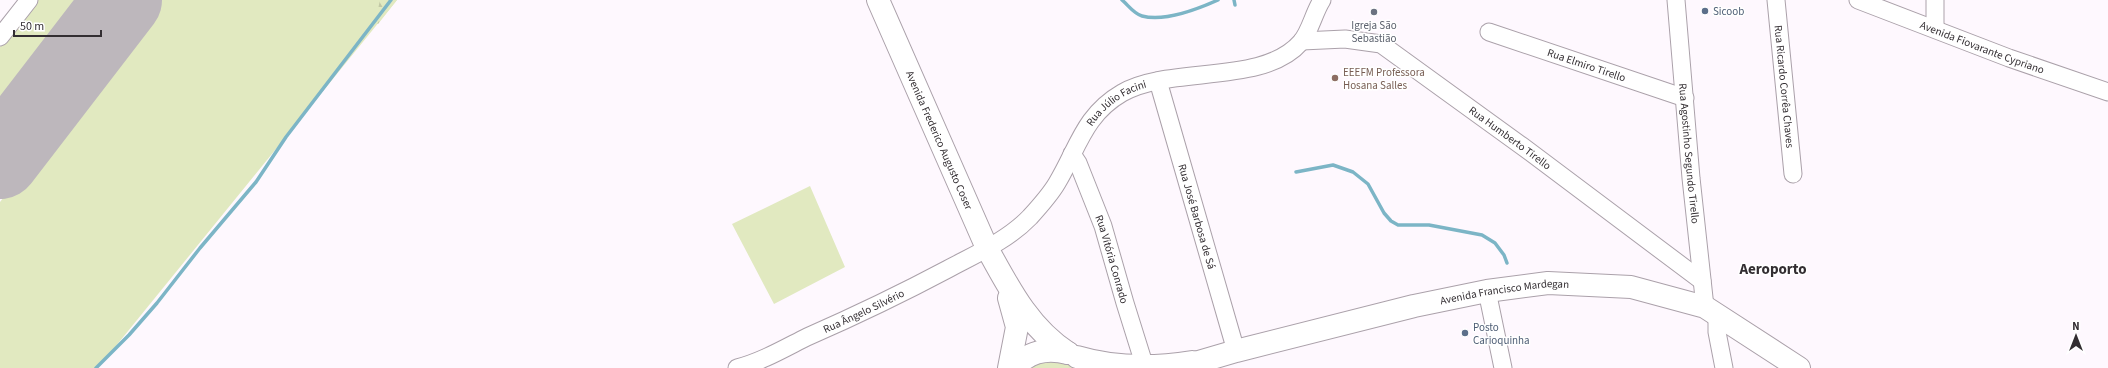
<svg xmlns="http://www.w3.org/2000/svg" width="2108" height="368" viewBox="0 0 2108 368" font-family="'Source Sans 3',sans-serif">
<style>
.green{fill:#e1e9c0}
.forest{fill:url(#forest-firs)}
.lines{fill:none;stroke-linecap:round;stroke-linejoin:round}
.stream{stroke:#7cb5c6;stroke-width:3.5}
.runway{stroke:#bdb7bc;stroke-width:78}
.minor-casing{stroke:#aba1aa;stroke-width:19}
.major-casing{stroke:#aba1aa;stroke-width:24}
.minor{stroke:#fff;stroke-width:17}
.major{stroke:#fff;stroke-width:22}
.service-dot{fill:#5c6f8a;stroke:#fff;stroke-width:1.5}
.worship-dot{fill:#6b7280;stroke:#fff;stroke-width:1.5}
.education-dot{fill:#8d6e63;stroke:#fff;stroke-width:1.5}
.labels{text-anchor:middle;dominant-baseline:central;stroke-width:3;stroke-linejoin:round;paint-order:stroke}
.service-label{font-size:11px;fill:#4e5e75;stroke:#fff;text-anchor:start}
.worship-label{font-size:11px;fill:#5b616d;stroke:#fff}
.street-label{font-size:11px;fill:#332e32;stroke:#fff}
.education-label{font-size:11px;fill:#785e54;stroke:#fff;text-anchor:start}
.district-label{font-size:15px;font-weight:bold;fill:#332e32;stroke:#fff}
</style>
<defs>
<pattern id="forest-firs" width="22" height="20" patternUnits="userSpaceOnUse"><rect width="22" height="20" fill="#e1e9c0"/><path d="M5 1l3.5 6h-7zM16 11l3.5 6h-7z" fill="#c2c8a5"/></pattern>
</defs>
<rect width="100%" height="100%" fill="#fef8fe"/>
<path class="green" d="M36,0H91L0,119V47Z
M156,0H397L98,368H0V202Z
M810,186L845,267L774,304L732,224Z
M1050,354L1081,368H1021Z"/>
<path class="forest" d="M380,0H397L378,24L375,23Z"/>
<g class="lines">
<path class="stream" d="M1122,0C1128,5 1134,14 1142,16C1164,22 1198,9 1218,0
M1234,0L1235,5
M1296,172L1333,165L1353,172L1368,184L1384,213L1391,221L1398,225H1429L1482,235L1495,243L1504,255L1507,263
M96,368L129,335L157,303L200,248L256,182L286,137L391,0"/>
<path class="runway" d="M0,160L123,0"/>
<g class="minor-casing">
<g id="minor">
<path id="s1" d="M1676,0L1691,178L1705,307"/>
<path id="s2" d="M1776,0L1793,174"/>
<path id="s3" d="M1858,0L2009,58L2108,92"/>
<path d="M1935,29V0"/>
<path id="s4" d="M1489,32L1685,98"/>
<path d="M0,37L29,0"/>
<path id="s5" d="M1302,41L1345,39L1381,44L1522,146L1702,281"/>
<path id="s6" d="M1158,81L1236,351"/>
<path id="s7" d="M1072,154L1078,163L1103,226L1125,303L1145,367"/>
<path d="M1487,291L1503,368"/>
<path d="M1717,315V332L1724,368"/>
<path id="s8" d="M737,368C761,362 785,348 807,337C855,316 901,294 948,269C976,254 1008,240 1030,217C1040,206 1050,195 1057,183C1078,148 1084,115 1122,93C1170,65 1263,86 1301,42C1310,32 1314,12 1322,0"/>
</g>
</g>
<g class="major-casing">
<g id="major">
<path id="s9" d="M878,0L987,248C1009,288 1029,328 1068,353"/>
<path d="M1009,298L1017,327L1009,368"/>
<path d="M1077,357C1114,368 1154,368 1192,362"/>
<path d="M1015,368C1028,351 1048,348 1068,353"/>
<path id="s10" d="M1178,368L1236,351L1414,306L1487,291L1548,283L1631,287L1705,307L1799,368"/>
</g>
</g>
<use href="#minor" class="minor"/>
<use href="#major" class="major"/>
</g>
<g class="service-dot">
<circle cx="1705" cy="11" r="4"/>
<circle cx="1465" cy="333" r="4"/>
</g>
<circle class="worship-dot" cx="1374" cy="12" r="4"/>
<circle class="education-dot" cx="1335" cy="78" r="4"/>
<g class="labels">
<g class="service-label">
<text x="1713" y="11">Sicoob</text>
<text x="1473" y="327">Posto<tspan x="1473" dy="13">Carioquinha</tspan></text>
</g>
<g class="worship-label">
<text x="1374" y="25">Igreja São<tspan x="1374" dy="13">Sebastião</tspan></text>
</g>
<g class="street-label">
<text stroke="none"><textPath href="#s3" startOffset="133">Avenida Fiovarante Cypriano</textPath></text>
<text stroke="none"><textPath href="#s4" startOffset="103">Rua Elmiro Tirello</textPath></text>
<text stroke="none"><textPath href="#s2" startOffset="87">Rua Ricardo Corrêa Chaves</textPath></text>
<text stroke="none"><textPath href="#s8" startOffset="477">Rua Júlio Facini</textPath></text>
<text stroke="none"><textPath href="#s5" startOffset="239">Rua Humberto Tirello</textPath></text>
<text stroke="none"><textPath href="#s9" startOffset="153">Avenida Frederico Augusto Coser</textPath></text>
<text stroke="none"><textPath href="#s1" startOffset="154">Rua Agostinho Segundo Tirello</textPath></text>
<text stroke="none"><textPath href="#s6" startOffset="141">Rua José Barbosa de Sá</textPath></text>
<text stroke="none"><textPath href="#s7" startOffset="113">Rua Vitória Conrado</textPath></text>
<text stroke="none"><textPath href="#s10" startOffset="336">Avenida Francisco Mardegan</textPath></text>
<text stroke="none"><textPath href="#s8" startOffset="139">Rua Ângelo Silvério</textPath></text>
</g>
<g class="education-label">
<text x="1343" y="72">EEEFM Professora<tspan x="1343" dy="13">Hosana Salles</tspan></text>
</g>
<g class="district-label">
<text x="1773" y="269">Aeroporto</text>
</g>
</g>
<g transform="translate(2076 336)" stroke="#ffffff" stroke-width="3" paint-order="stroke">
<path d="M0-3L7 15L0 10L-7 15Z" fill="#332e32"/>
<text y="-6" font-size="11" font-weight="bold" text-anchor="middle" fill="#332e32">N</text>
</g>
<path d="M14 30v6h87v-6" fill="none" stroke="#332e32" stroke-width="2"/>
<text x="20" y="30" font-size="12" fill="#332e32" stroke="#ffffff" stroke-width="3" paint-order="stroke">50 m</text>
</svg>
